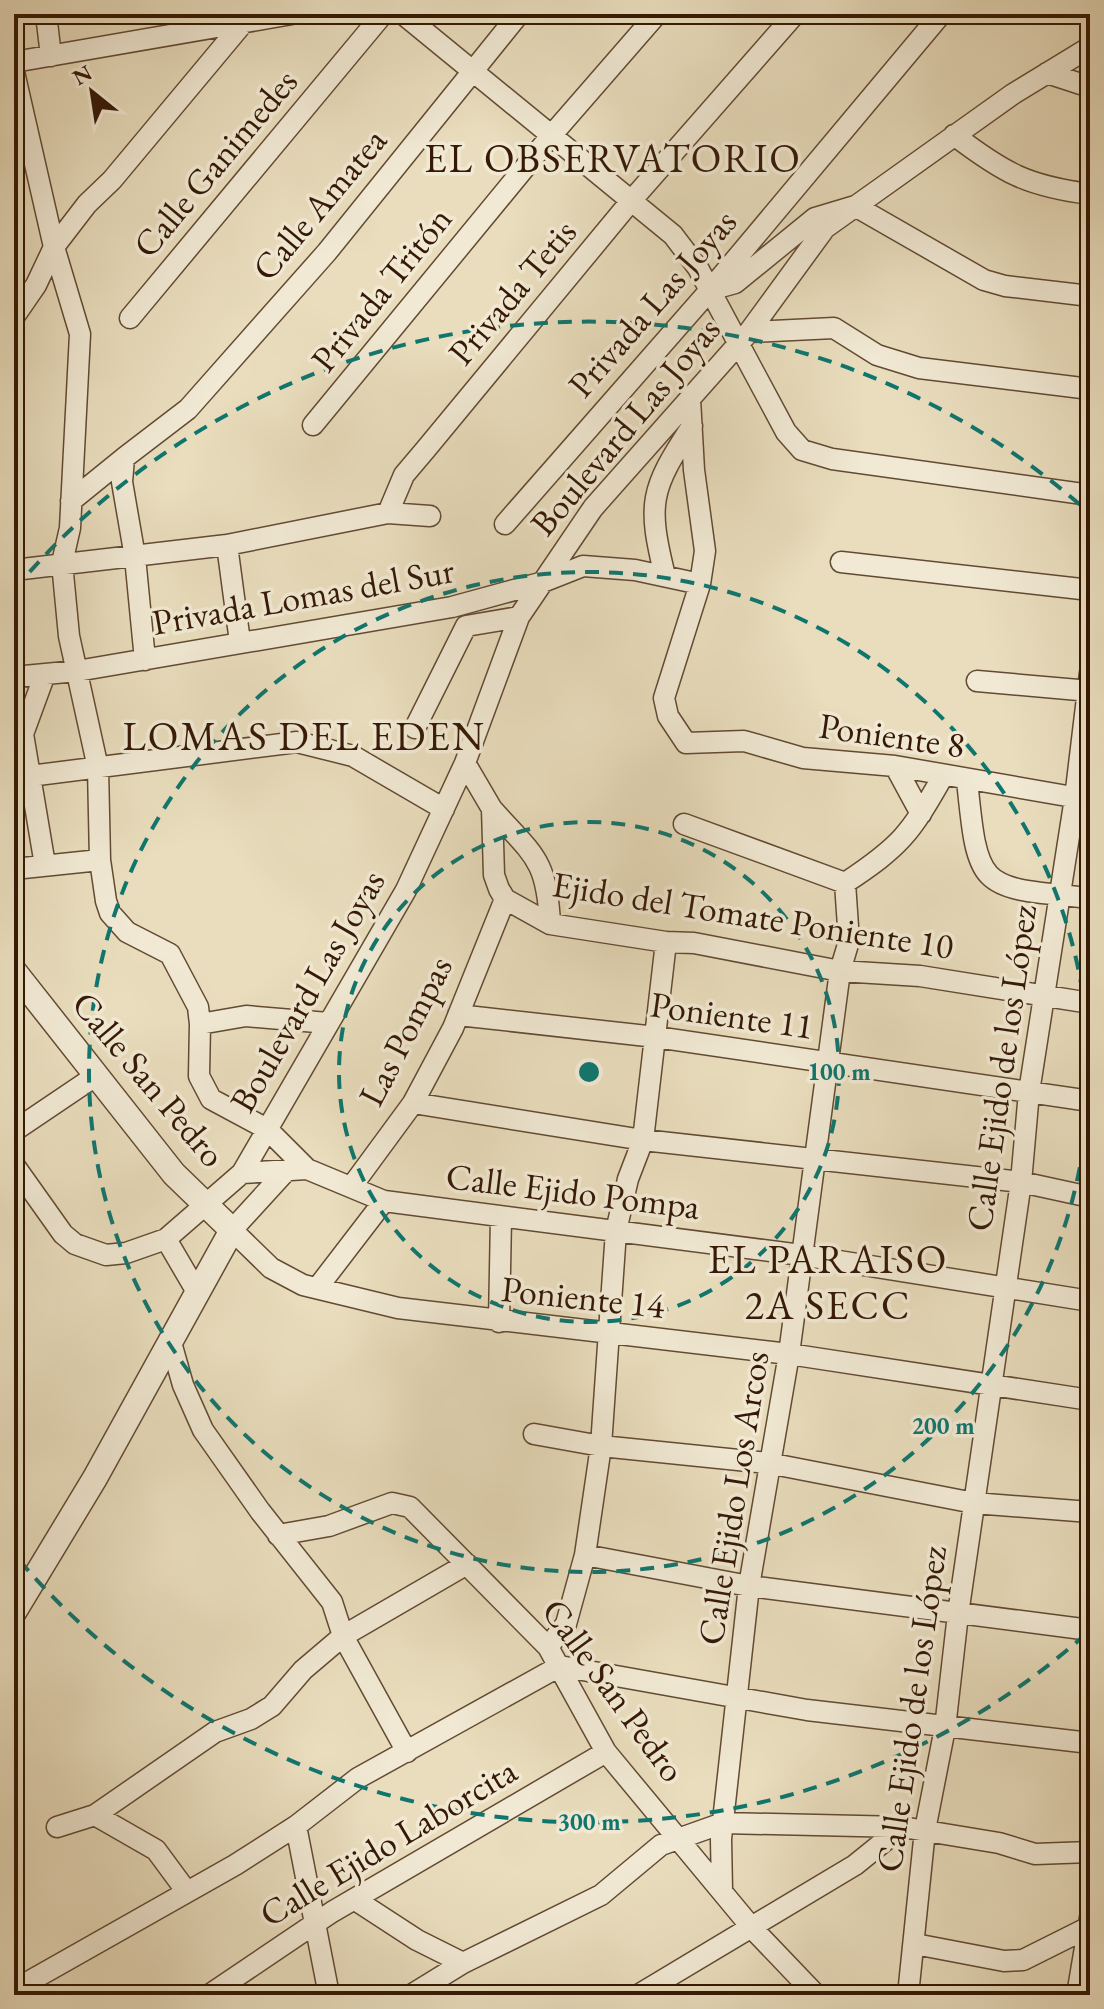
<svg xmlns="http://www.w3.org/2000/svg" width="1104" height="2009" viewBox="0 0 1104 2009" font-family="'EB Garamond',serif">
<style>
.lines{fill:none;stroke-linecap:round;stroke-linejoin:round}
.minor-casing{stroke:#624a33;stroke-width:23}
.tertiary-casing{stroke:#624a33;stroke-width:27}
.minor{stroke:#f1e9d4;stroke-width:20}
.tertiary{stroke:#f1e9d4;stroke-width:24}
.ring{fill:none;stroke:#0f766e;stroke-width:4;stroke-dasharray:14 10}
.labels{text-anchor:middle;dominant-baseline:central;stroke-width:7;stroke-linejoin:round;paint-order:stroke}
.street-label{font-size:36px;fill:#351905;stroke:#f1e9d4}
.quarter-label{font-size:40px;letter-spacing:2px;fill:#351905;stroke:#f1e9d4}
.centre{fill:#0f766e;stroke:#f1e9d4;stroke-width:4}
.ring-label{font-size:24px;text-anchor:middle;font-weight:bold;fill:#0f766e;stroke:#f1e9d4;stroke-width:7;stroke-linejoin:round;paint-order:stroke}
</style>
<rect width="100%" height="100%" fill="#e9ddbd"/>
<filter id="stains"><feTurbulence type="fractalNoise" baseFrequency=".0025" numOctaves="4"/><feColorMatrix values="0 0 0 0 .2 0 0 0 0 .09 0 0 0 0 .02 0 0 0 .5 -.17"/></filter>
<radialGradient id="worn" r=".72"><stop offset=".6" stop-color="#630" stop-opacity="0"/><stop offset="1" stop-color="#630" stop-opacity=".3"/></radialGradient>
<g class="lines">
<g class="minor-casing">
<path id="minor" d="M46,14L51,56
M403,14L673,235L698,268L786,432L802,450L832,459L1090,495
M14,62L292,14
M14,72L54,247L80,334L70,528L62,563L69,636L98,768L100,860L106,901L110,913L127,932L170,954L198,1007L200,1024L246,1016L328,1023
M1047,73L1090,87
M954,135C1004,173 1027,186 1090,194
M710,290L735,283L815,218L855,206L984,280L1005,286L1090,296
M14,317L36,285L54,247L87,204L112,180L243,23
M130,318L383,14
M749,332L834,328L877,355L919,368L1090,389
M690,399L694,470L705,551L700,584L664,698L668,716L686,743L744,741L803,758L895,766L1090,800
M313,425L550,137L657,14
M71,501L124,458
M388,513L404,475L426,449L631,201L795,14
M505,524L710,290L941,14
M227,545L240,642
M841,562L1090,590
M14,570L227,545L388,513L430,516
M665,576C647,503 650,490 692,426
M145,660L135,557L122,482L124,458L188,409L327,252L519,14
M14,677L77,671L452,607L540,583L583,566L635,570L700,584
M977,681L1090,691
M415,728L466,626L519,617
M465,763L492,809L494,875L499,889L505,899L550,924L666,942L694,943L840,971L920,976L1090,1003
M895,766L921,814
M14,778L297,742L353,756L444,809
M967,780C978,892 979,887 1090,898
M492,809C534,856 547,859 550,924
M684,824L845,883
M45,865L23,734L45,674
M14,869L100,860
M458,1015L656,1037L1090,1101
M200,1024L199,1076L211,1099L267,1129L307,1169
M413,1103L643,1140L1021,1182L1090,1197
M14,1131L97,1075
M14,1165L63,1234L75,1244L106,1255L126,1253L166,1239L242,1173L406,890L465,763L519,617L593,508L749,332L825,228L1013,94L1090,47
M285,1172L232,1230L271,1268L303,1285L398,1308L789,1354L1090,1400
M242,1173L307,1169L384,1201L801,1255L1090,1301
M352,1186L413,1103L453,1028L505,899
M166,1239L197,1292
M318,1287L384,1201
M499,1322L501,1218
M170,1339L183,1385L203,1430L260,1511L332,1602L343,1636L407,1752
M534,1434L601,1446L768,1463L974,1503L1090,1512
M278,1535L329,1526L392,1503L410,1507L548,1647L606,1752L752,1928L816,1995
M585,1555L749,1586L1090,1630
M548,1647L566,1624L585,1555L601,1446L616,1231L628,1179L643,1140L666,942
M95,1815L156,1850L187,1892
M296,1826L329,1995
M57,1827L95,1815L215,1732L251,1719L272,1706L303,1670L343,1636L467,1564
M722,1891L721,1839L749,1586L789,1354L840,971L849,941L845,883C901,846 910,834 943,776
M354,1899L417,1940L463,1963
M915,1944L1004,1961L1023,1960L1089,1927
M14,1990L235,1865L296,1826L358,1778L560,1666L807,1710L1090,1743
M209,1995L332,1912L606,1752
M411,1995L463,1963L601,1895L661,1845L723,1823L902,1827L999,1843L1035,1854L1090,1852
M638,1995L855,1865L902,1827
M908,1995L925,1830L945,1728L958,1614L1021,1182L1029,1092L1075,798L1090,673
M1077,1995L1090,1918"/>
</g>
<g class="tertiary-casing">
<path id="tertiary" d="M14,971L174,1174L232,1230L95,1478L14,1612"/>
</g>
<use href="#minor" class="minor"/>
<use href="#tertiary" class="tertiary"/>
</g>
<g class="ring">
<circle cx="589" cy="1072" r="250"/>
<circle cx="589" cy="1072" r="500"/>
<path d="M1086 1634A750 750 0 0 1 14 1554M14 590A750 750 0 0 1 1086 510"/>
</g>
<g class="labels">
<g class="street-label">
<text transform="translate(215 163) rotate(-50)">Calle Ganimedes</text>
<text transform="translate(319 204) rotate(-50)">Calle Amatea</text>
<text transform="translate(381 289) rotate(-51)">Privada Tritón</text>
<text transform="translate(512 292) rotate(-50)">Privada Tetis</text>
<text transform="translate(652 303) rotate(-49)">Privada Las Joyas</text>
<text transform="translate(625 426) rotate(-50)">Boulevard Las Joyas</text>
<text transform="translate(303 596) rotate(-10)">Privada Lomas del Sur</text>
<text transform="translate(892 735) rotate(8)">Poniente 8</text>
<text transform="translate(753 915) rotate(9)">Ejido del Tomate Poniente 10</text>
<text transform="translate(307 991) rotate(-60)">Boulevard Las Joyas</text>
<text transform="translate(732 1015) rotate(8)">Poniente 11</text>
<text transform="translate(405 1031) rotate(-63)">Las Pompas</text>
<text transform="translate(1001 1068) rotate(-82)">Calle Ejido de los López</text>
<text transform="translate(149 1079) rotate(50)">Calle San Pedro</text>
<text transform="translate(573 1191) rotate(7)">Calle Ejido Pompa</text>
<text transform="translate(583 1297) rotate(6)">Poniente 14</text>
<text transform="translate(733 1498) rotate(-81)">Calle Ejido Los Arcos</text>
<text transform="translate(614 1690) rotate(54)">Calle San Pedro</text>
<text transform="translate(911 1709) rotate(-82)">Calle Ejido de los López</text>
<text transform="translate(388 1842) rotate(-31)">Calle Ejido Laborcita</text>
</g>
<g class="quarter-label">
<text x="613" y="158">EL OBSERVATORIO</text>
<text x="304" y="736">LOMAS DEL EDEN</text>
<text x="828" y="1259">EL PARAISO<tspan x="828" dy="46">2A SECC</tspan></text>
</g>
</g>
<circle cx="589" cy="1072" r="12" class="centre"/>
<g class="ring-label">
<text x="839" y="1080">100 m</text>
<text x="943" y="1434">200 m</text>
<text x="589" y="1830">300 m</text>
</g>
<rect width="1104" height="2009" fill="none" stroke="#e9ddbd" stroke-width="48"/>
<rect x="16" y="16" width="1072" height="1977" fill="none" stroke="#351905" stroke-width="4"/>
<rect x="24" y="24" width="1056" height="1961" fill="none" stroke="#351905" stroke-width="2"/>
<g transform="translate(92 92) rotate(330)" stroke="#f1e9d4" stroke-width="6" paint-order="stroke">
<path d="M0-6L14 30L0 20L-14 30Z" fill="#351905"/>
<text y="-12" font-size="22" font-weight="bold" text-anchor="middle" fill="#351905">N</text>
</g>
<rect width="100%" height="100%" filter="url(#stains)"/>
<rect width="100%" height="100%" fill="url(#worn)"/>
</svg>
